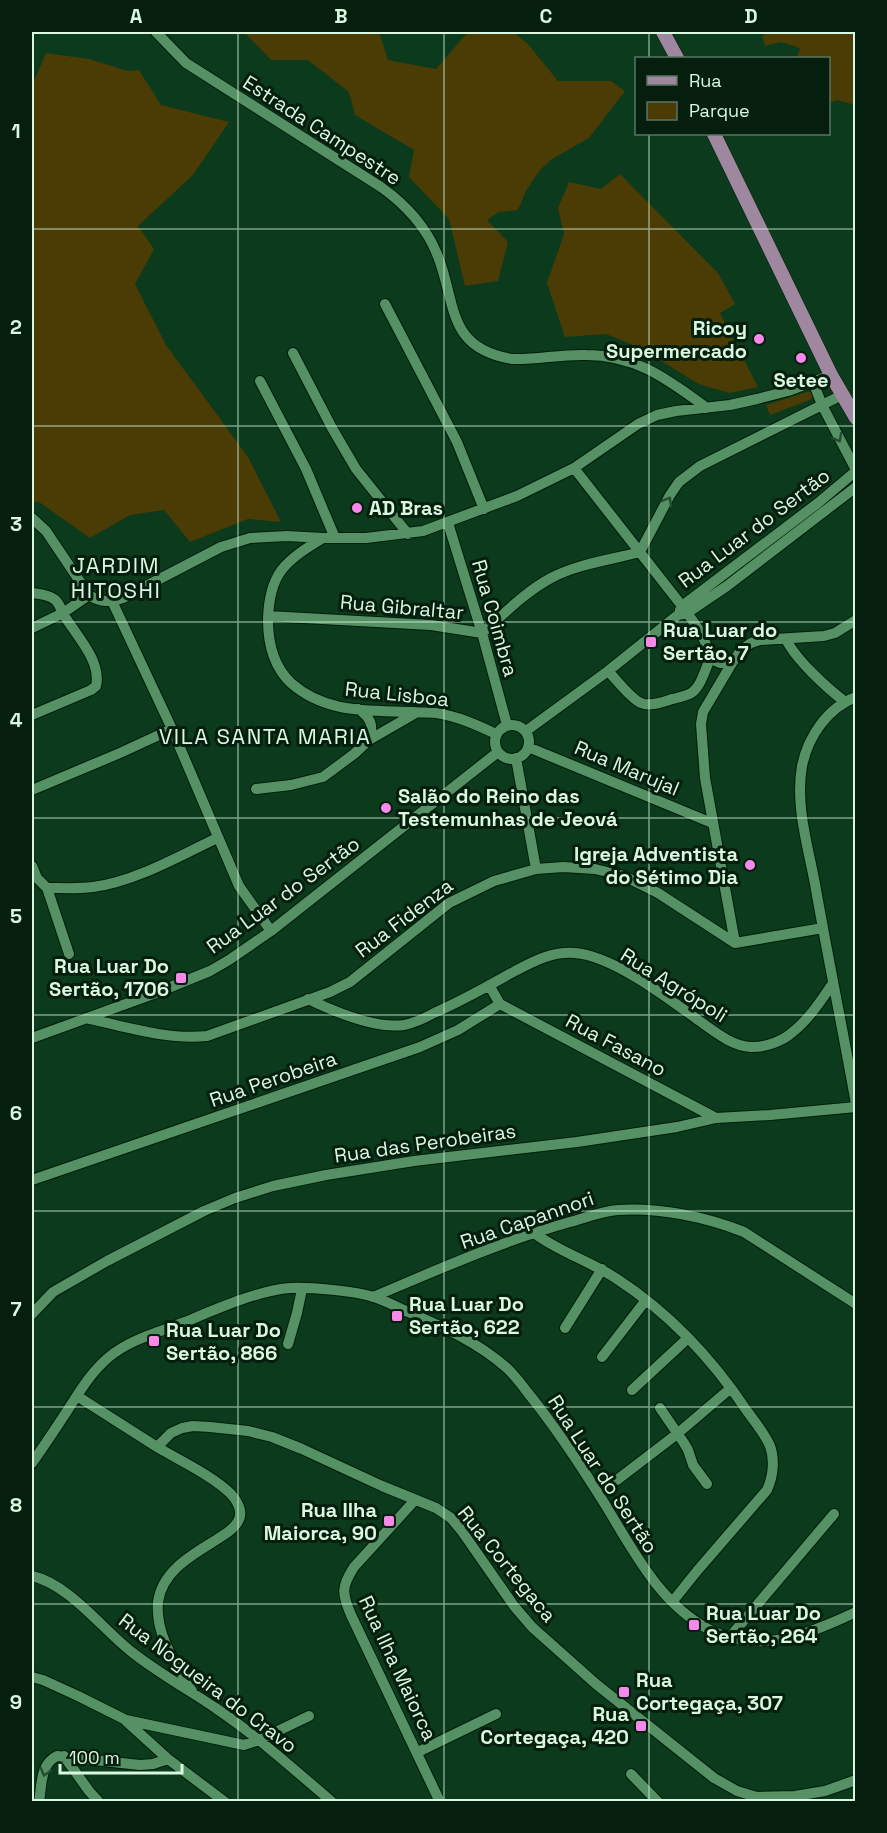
<svg xmlns="http://www.w3.org/2000/svg" width="887" height="1833" viewBox="0 0 887 1833" font-family="'Space Grotesk',sans-serif">
<style>
.green{fill:#4b3b05}
.lines{fill:none;stroke-linecap:round;stroke-linejoin:round}
.minor-casing{stroke:#011f0a;stroke-width:12}
.major-casing{stroke:#011f0a;stroke-width:15}
.minor{stroke:#559165;stroke-width:10}
.major{stroke:#9f879f;stroke-width:14}
.oneway{stroke:#254c30}
.grid{fill:none;stroke:#daf8e0;stroke-width:1.5;stroke-opacity:0.55}
.poi-dot{fill:#f888ea;stroke:#051e0d;stroke-width:2}
.labels{text-anchor:middle;dominant-baseline:central;stroke-width:6;stroke-linejoin:round;paint-order:stroke}
.street-label{font-size:20px;fill:#daf8e0;stroke:#051e0d}
.poi-label{font-size:20px;font-weight:bold;fill:#daf8e0;stroke:#051e0d;text-anchor:start}
.quarter-label{font-size:22px;letter-spacing:1.5px;fill:#daf8e0;stroke:#051e0d}
.neatline{fill:none;stroke:#daf8e0;stroke-width:2}
.grid-label{font-size:20px;text-anchor:middle;font-weight:bold;fill:#daf8e0}
</style>
<rect width="100%" height="100%" fill="#0b3a1c"/>
<path class="green" d="M244,32H379L388,60L436,69L468,32H513L527,43L558,81H611L625,91L589,138L552,159L539,171L526,191L518,210L499,212L487,220L508,242L498,281L465,286L449,219L409,177L414,150L355,115L349,92L308,60H271Z
M770,32H855V105L837,100L829,103L828,58H797L800,48L781,42L765,46L762,36Z
M46,53L89,59L128,71L139,70L161,105L229,122L193,175L138,226L154,249L135,284L166,345L248,457L281,522L248,519L190,542L164,510L130,515L90,538L39,502H32V85Z
M620,174L718,273L735,304L720,313L758,387L729,393L699,384L638,347L606,334L565,337L547,283L564,234L558,208L569,182L601,189Z
M807,392H811L814,397L807,401L770,415L766,405Z"/>
<g class="lines">
<g class="minor-casing">
<path id="minor" d="M156,32L186,63L381,187C405,204 426,227 437,254C457,302 445,348 512,359C536,360 561,354 586,355C637,355 668,380 707,408
M385,304L457,442L484,509
M293,353L332,428L356,469L408,534
M260,381L306,469L335,538
M813,382L822,405L856,470
M574,468L682,606C692,620 709,640 709,659C708,665 705,671 703,676C696,694 690,695 672,699C663,702 650,707 641,703C631,699 616,679 608,671
M32,518L46,531L89,595C101,603 110,602 123,598L221,547L250,538L287,536L323,538H366L423,531L517,496L574,468L638,424L657,415L676,411L730,405L757,399L788,391L831,375
M448,523L482,633L507,725
M323,538C285,561 269,573 268,620C268,644 273,666 291,683C326,714 369,710 413,712C420,713 428,712 436,713C457,716 477,725 496,734
M32,593C39,594 47,594 54,599C60,603 60,609 64,615C75,634 102,661 96,686L91,690L32,715
M112,601L172,729L239,886L271,931
M680,610L682,606L818,503L856,471
M268,616L431,625L482,633C504,614 525,592 551,578C577,564 610,560 640,552L670,495L679,482L700,466L842,395
M32,628L63,613L89,595
M786,639C795,659 827,688 844,701
M709,658L720,663H732
M856,697C827,708 808,737 802,766C795,805 808,846 815,884C828,958 843,1031 856,1104
M358,709C371,718 374,725 369,740
M495 742a17 17 0 1 1 34 0a17 17 0 1 1-34 0Z
M526,731L608,671L678,615L687,613L727,586L856,487
M528,747L712,823
M516,758L536,869
M256,789L291,785L323,777L354,754L369,740L414,714
M32,790L120,753L172,729
M32,866L37,878L47,888L69,954
M47,888C62,888 78,889 93,887C134,882 180,856 217,838
M823,928L735,943L705,778L701,724L703,712L732,663L741,650L751,643L760,640L824,636L835,633L856,620
M308,999C335,1012 375,1029 404,1025C415,1023 425,1018 434,1013C462,1001 488,986 515,971C534,961 553,951 575,953C613,956 668,998 698,1020C714,1031 731,1046 751,1047C762,1048 780,1042 789,1035C808,1021 820,1002 833,983
M500,1004L716,1118
M86,1018C126,1027 167,1040 207,1036L330,992L350,982L449,903L494,881L536,869L563,867L595,869L624,876L658,893L735,943
M32,1038L156,993L210,971L229,960L271,931L498,752
M32,1180L420,1047L458,1030L500,1004L489,985
M534,1233C559,1252 590,1261 617,1279C669,1313 713,1360 747,1411C755,1422 765,1434 770,1446C775,1460 773,1477 767,1490L697,1571L673,1601
M373,1297C437,1270 502,1241 570,1222C585,1218 602,1211 618,1210C659,1207 706,1217 744,1232L856,1304
M32,1314L53,1292L107,1261L204,1211L235,1198L273,1186L326,1175L414,1161L577,1142L677,1127L716,1118L770,1115L856,1107
M565,1328L602,1269
M288,1344L297,1313L302,1289
M602,1357L646,1300
M632,1390L688,1338
M77,1396L157,1447L171,1433L182,1428L193,1426L210,1427L248,1431L272,1437L302,1449L382,1486L436,1508L451,1518L461,1530L514,1606L532,1627L596,1684L714,1778L737,1791L757,1797L795,1796L825,1791L856,1780
M660,1408L684,1443L688,1450L693,1465L707,1484
M157,1447C179,1460 213,1476 231,1494C238,1502 244,1513 237,1523C232,1531 223,1535 216,1540C192,1555 162,1571 158,1602C155,1635 176,1664 192,1691
M32,1463C44,1446 56,1428 67,1411C80,1391 91,1372 109,1357C130,1339 160,1332 185,1322C214,1310 259,1290 290,1288C311,1287 355,1291 374,1297C386,1301 397,1307 408,1312C444,1327 479,1343 508,1369C515,1376 522,1385 528,1393C557,1429 582,1467 606,1506C634,1552 660,1604 710,1630C760,1655 809,1634 856,1612
M617,1480L677,1434L731,1388
M415,1500L354,1567C341,1587 342,1594 351,1615L440,1802
M32,1576C69,1584 103,1630 133,1653C160,1674 189,1690 217,1709C258,1737 295,1770 332,1802
M729,1638L834,1514
M32,1677L43,1680L78,1696L126,1720L244,1745L259,1740L309,1716
M126,1721L168,1759L225,1802
M418,1752L496,1714
M64,1756L89,1791L99,1802
M631,1774L658,1802
M39,1802C42,1785 40,1764 57,1756L140,1765L153,1764L168,1759"/>
</g>
<g class="major-casing">
<path id="major" d="M663,32L677,58
M714,134L831,375L856,418"/>
</g>
<use href="#minor" class="minor"/>
<use href="#major" class="major"/>
</g>
<defs><path id="oneway-chevron" d="M-2-3.5L2.5 0L-2 3.5" fill="none" stroke-width="1.6" stroke-linecap="round" stroke-linejoin="round" transform="scale(1.5)"/></defs>
<g class="oneway">
<use href="#oneway-chevron" transform="translate(838 438) rotate(62)"/>
<use href="#oneway-chevron" transform="translate(668 501) rotate(-60)"/>
<use href="#oneway-chevron" transform="translate(45 1772) rotate(105)"/>
</g>
<path class="grid" d="M238,32V1802M444,32V1802M649,32V58M649,134V1802M32,229H856M32,426H856M32,622H856M32,818H856M32,1015H856M32,1211H856M32,1407H856M32,1604H856"/>
<g class="poi-dot">
<circle cx="759" cy="339" r="6"/>
<circle cx="801" cy="358" r="6"/>
<circle cx="357" cy="508" r="6"/>
<rect x="645" y="636" width="12" height="12" rx="3"/>
<circle cx="386" cy="808" r="6"/>
<circle cx="750" cy="865" r="6"/>
<rect x="175" y="972" width="12" height="12" rx="3"/>
<rect x="391" y="1310" width="12" height="12" rx="3"/>
<rect x="148" y="1335" width="12" height="12" rx="3"/>
<rect x="383" y="1515" width="12" height="12" rx="3"/>
<rect x="688" y="1619" width="12" height="12" rx="3"/>
<rect x="618" y="1686" width="12" height="12" rx="3"/>
<rect x="635" y="1720" width="12" height="12" rx="3"/>
</g>
<g class="labels">
<g class="street-label">
<text transform="translate(322 130) rotate(33)">Estrada Campestre</text>
<text transform="translate(754 528) rotate(-37)">Rua Luar do Sertão</text>
<text transform="translate(402 607) rotate(5)">Rua Gibraltar</text>
<text transform="translate(495 618) rotate(74)">Rua Coimbra</text>
<text transform="translate(397 694) rotate(6)">Rua Lisboa</text>
<text transform="translate(627 768) rotate(23)">Rua Marujal</text>
<text transform="translate(283 895) rotate(-36)">Rua Luar do Sertão</text>
<text transform="translate(404 918) rotate(-37)">Rua Fidenza</text>
<text transform="translate(674 985) rotate(32)">Rua Agrópoli</text>
<text transform="translate(616 1045) rotate(28)">Rua Fasano</text>
<text transform="translate(273 1079) rotate(-19)">Rua Perobeira</text>
<text transform="translate(425 1143) rotate(-8)">Rua das Perobeiras</text>
<text transform="translate(527 1220) rotate(-19)">Rua Capannori</text>
<text transform="translate(603 1474) rotate(57)">Rua Luar do Sertão</text>
<text transform="translate(507 1564) rotate(51)">Rua Cortegaca</text>
<text transform="translate(398 1668) rotate(65)">Rua Ilha Maiorca</text>
<text transform="translate(208 1683) rotate(37)">Rua Nogueira do Cravo</text>
</g>
<g class="poi-label">
<text x="747" y="328" text-anchor="end">Ricoy<tspan x="747" dy="23">Supermercado</tspan></text>
<text x="801" y="380" text-anchor="middle">Setee</text>
<text x="369" y="508">AD Bras</text>
<text x="663" y="630">Rua Luar do<tspan x="663" dy="23">Sertão, 7</tspan></text>
<text x="398" y="796">Salão do Reino das<tspan x="398" dy="23">Testemunhas de Jeová</tspan></text>
<text x="738" y="854" text-anchor="end">Igreja Adventista<tspan x="738" dy="23">do Sétimo Dia</tspan></text>
<text x="169" y="966" text-anchor="end">Rua Luar Do<tspan x="169" dy="23">Sertão, 1706</tspan></text>
<text x="409" y="1304">Rua Luar Do<tspan x="409" dy="23">Sertão, 622</tspan></text>
<text x="166" y="1330">Rua Luar Do<tspan x="166" dy="23">Sertão, 866</tspan></text>
<text x="377" y="1510" text-anchor="end">Rua Ilha<tspan x="377" dy="23">Maiorca, 90</tspan></text>
<text x="706" y="1613">Rua Luar Do<tspan x="706" dy="23">Sertão, 264</tspan></text>
<text x="636" y="1680">Rua<tspan x="636" dy="23">Cortegaça, 307</tspan></text>
<text x="629" y="1714" text-anchor="end">Rua<tspan x="629" dy="23">Cortegaça, 420</tspan></text>
</g>
<g class="quarter-label">
<text x="116" y="565">JARDIM<tspan x="116" dy="25">HITOSHI</tspan></text>
<text x="265" y="736">VILA SANTA MARIA</text>
</g>
</g>
<rect width="887" height="1833" fill="none" stroke="#051e0d" stroke-width="66"/>
<rect x="635" y="57" width="195" height="78" fill="#051e0d" stroke="#5a7561" stroke-width="1.5"/>
<rect x="647" y="76" width="30" height="9" fill="#9f879f" stroke="#5a7561" stroke-width="1.5"/>
<text x="689" y="87" font-size="18" fill="#daf8e0">Rua</text>
<rect x="647" y="102" width="30" height="18" fill="#4b3b05" stroke="#5a7561" stroke-width="1.5"/>
<text x="689" y="117" font-size="18" fill="#daf8e0">Parque</text>
<path d="M60 1764v9h122v-9" fill="none" stroke="#daf8e0" stroke-width="3"/>
<text x="69" y="1764" font-size="18" fill="#daf8e0" stroke="#051e0d" stroke-width="4.5" paint-order="stroke">100 m</text>
<rect x="33" y="33" width="821" height="1767" class="neatline"/>
<g class="grid-label">
<text x="136" y="23">A</text>
<text x="341" y="23">B</text>
<text x="546" y="23">C</text>
<text x="751" y="23">D</text>
<text x="16" y="138">1</text>
<text x="16" y="334">2</text>
<text x="16" y="531">3</text>
<text x="16" y="727">4</text>
<text x="16" y="923">5</text>
<text x="16" y="1120">6</text>
<text x="16" y="1316">7</text>
<text x="16" y="1512">8</text>
<text x="16" y="1709">9</text>
</g>
</svg>
